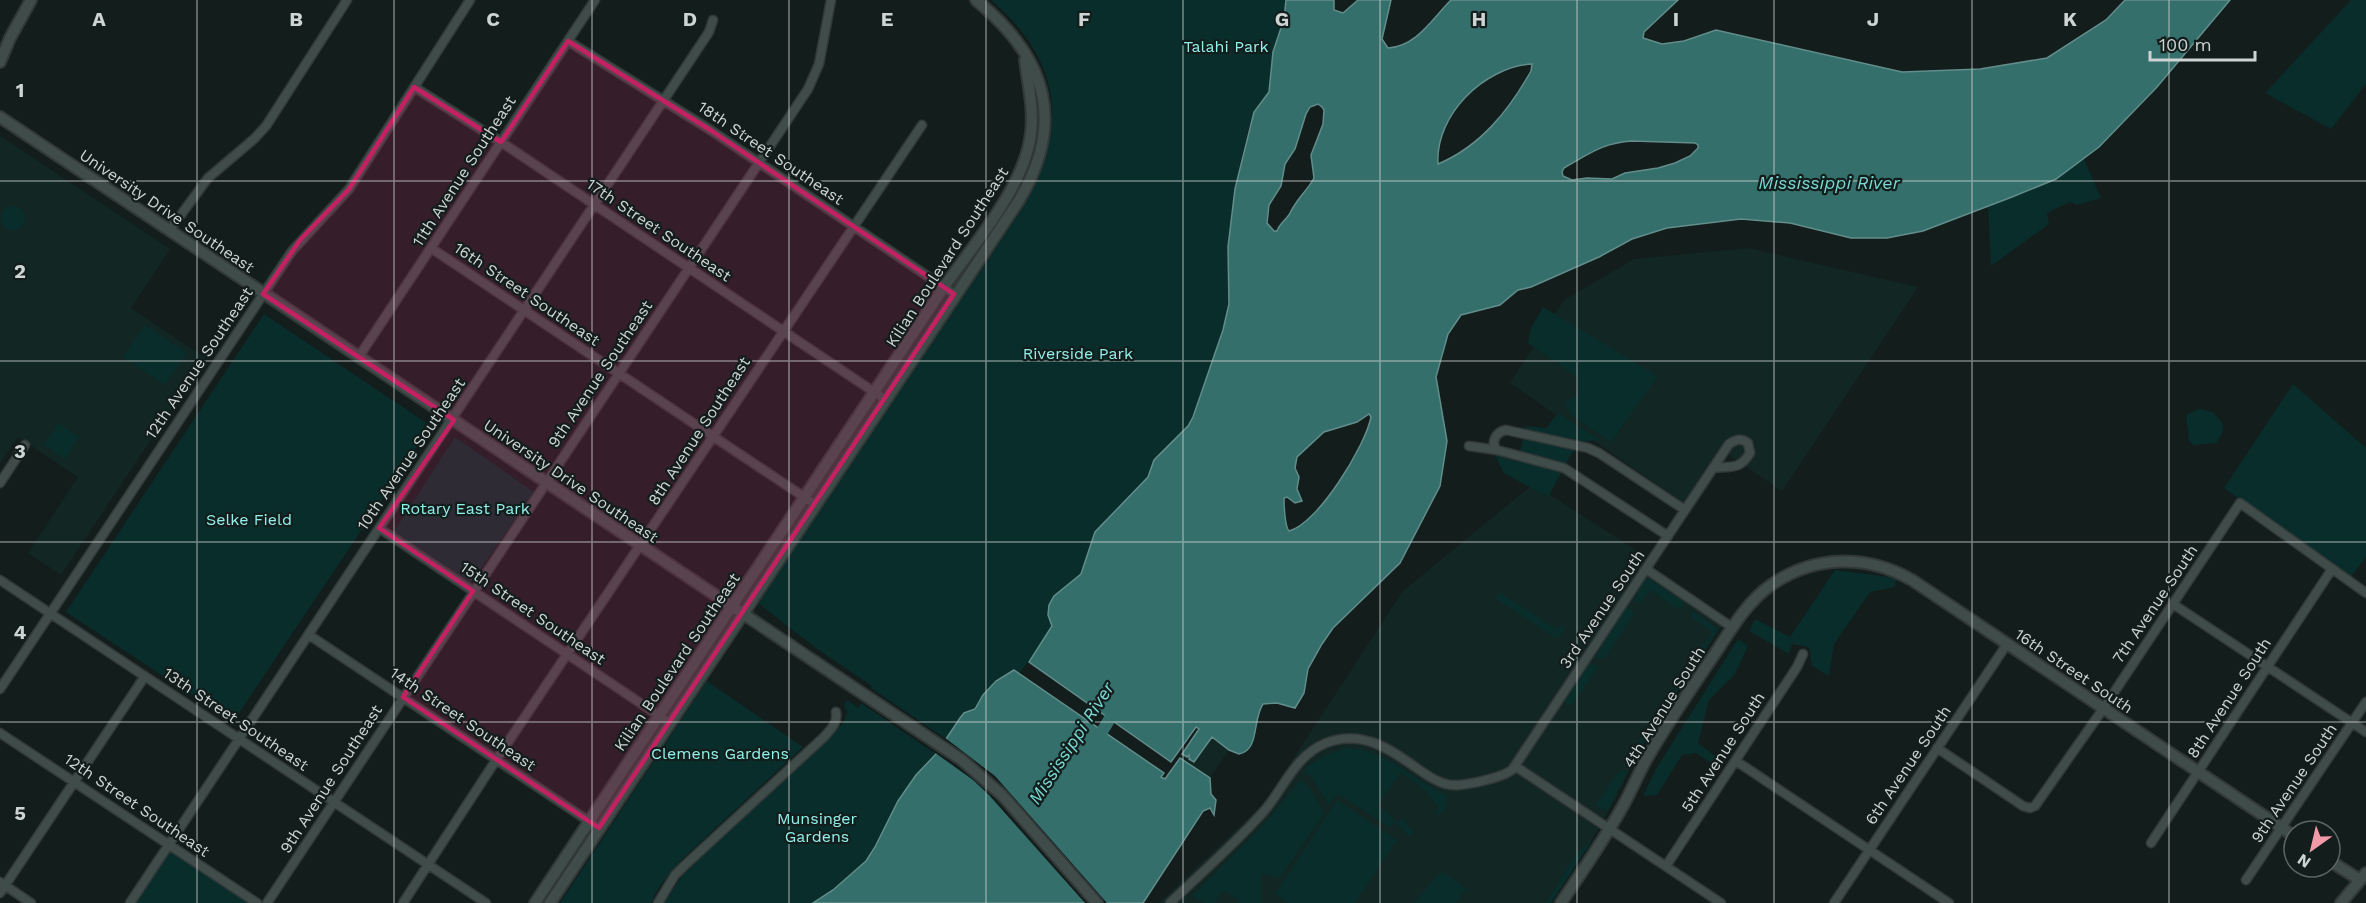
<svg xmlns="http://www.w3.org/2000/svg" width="2366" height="903" viewBox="0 0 2366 903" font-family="'Work Sans',sans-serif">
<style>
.built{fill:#122624}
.green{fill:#092d2b}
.water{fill:#346f6b;stroke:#628d8a;stroke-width:1.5;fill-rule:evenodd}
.pier{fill:#121d1c}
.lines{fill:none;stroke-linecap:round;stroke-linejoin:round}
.river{stroke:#346f6b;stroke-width:12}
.minor-casing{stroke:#323838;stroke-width:11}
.tertiary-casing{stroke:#323838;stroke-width:14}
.minor{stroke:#3f4c4a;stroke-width:8}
.tertiary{stroke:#3f4c4a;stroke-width:10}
.marked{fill:#c32161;fill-opacity:0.2;stroke:#c32161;stroke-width:4.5;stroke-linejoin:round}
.grid{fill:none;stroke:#cdd4d3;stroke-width:1.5;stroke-opacity:0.55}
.labels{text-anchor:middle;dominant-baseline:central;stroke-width:4.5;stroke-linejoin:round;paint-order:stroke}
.park-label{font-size:16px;fill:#91f1ea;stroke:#121d1c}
.street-label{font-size:16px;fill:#cdd4d3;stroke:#121d1c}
.water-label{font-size:18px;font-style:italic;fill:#79d9d3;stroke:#121d1c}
.grid-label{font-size:20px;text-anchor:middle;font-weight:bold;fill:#cdd4d3;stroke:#121d1c;stroke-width:4.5;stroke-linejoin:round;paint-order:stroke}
</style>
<rect width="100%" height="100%" fill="#121d1c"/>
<path class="built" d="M0,136L170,249L131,308L205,358L61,575L28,553L78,477L18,437L0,463Z
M1748,248L1918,287L1782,491L1729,455L1693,509L1510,383L1564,300L1634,259Z
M1533,484L1639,552L1654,580L1722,626L1639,750L1617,796L1589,845L1550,903H1159L1264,803L1403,591Z
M1212,737L1229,750L1210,778L1180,758L1182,754L1187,757L1189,755L1194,761Z"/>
<path class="green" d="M991,0H1286L1284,19L1273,52L1269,92L1257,107L1249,127L1240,164L1229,236V304L1223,330L1193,417L1188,426L1154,460L1149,477L1095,532L1081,574L1054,596L1049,605L1048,615L1053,626L1019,674C999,670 986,691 978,706C975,711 967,711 962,716C956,722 951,731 946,739L871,688L872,686L816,648L759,604L764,592L1022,209C1069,129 1063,62 991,0Z
M2351,0H2366V84L2331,129L2265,93Z
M2084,159L2101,198L2077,205L2070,202L2047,213L2049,224L1991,266L1988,207L2056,179Z
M1 218a12 12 0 1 1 24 0a12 12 0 1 1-24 0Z
M940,300H944L945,304L888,387H885Z
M1543,307L1658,376L1611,442L1570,414L1565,402L1579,394L1577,377L1528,343L1531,328Z
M264,314L431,426L233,722L66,612Z
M145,325L187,353L165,385L123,357Z
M2293,384L2366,448V557L2349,579L2224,488Z
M2199,409L2213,412L2223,424L2222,434L2216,443L2194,445L2189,441L2186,415Z
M1558,413L1600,440L1578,442L1548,497L1504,473L1494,454L1518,462L1526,426L1546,428Z
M58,423L79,437L65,459L44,445Z
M455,437L534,492L470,584L393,533Z
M1835,570L1897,578L1895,587L1870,592L1834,644L1829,676L1812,666L1809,647L1792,644L1789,654L1749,631L1755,619L1790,637Z
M1648,578L1684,602L1683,606L1678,609L1650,590L1640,603L1633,601L1645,579Z
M1499,592L1558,630L1561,625L1565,628L1560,636L1556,638L1496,599Z
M1626,608L1632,610L1634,614L1605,658H1596V655Z
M1692,611L1718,629L1630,765L1627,760L1712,632L1691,617Z
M1738,639L1748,646L1735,674L1709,700L1698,743L1723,762L1719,768L1696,753L1682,755L1657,795L1643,796L1656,769Z
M1590,663L1595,664L1597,668L1573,704L1569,705L1565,701Z
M707,681L803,747L679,862L659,887L651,903H560Z
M847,700L858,708L861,703L936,754L923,766L866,861L833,890L813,903H664L684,873L844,722L847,712L844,705Z
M1346,748C1380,749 1399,768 1427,785C1433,789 1442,791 1447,796L1445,808L1440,815L1436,813L1439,808L1425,790L1400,772L1378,806L1398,822L1403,819L1414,833L1409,836L1395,822L1389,827L1340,795L1335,796L1329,805L1312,778L1305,772L1306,768L1325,755Z
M1624,770L1627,772L1608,809L1604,810L1596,805L1618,772Z
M1301,780L1309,787L1324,814L1280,878L1261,873V903H1238L1239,900L1223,890L1215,903H1204L1192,896L1264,824Z
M1337,800L1397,840L1355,903H1289L1275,894Z
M1592,841L1551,903H1546L1576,853Z
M171,851L248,903H136Z
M1443,872L1469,890L1464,891L1456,903H1414L1438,874Z"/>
<path class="water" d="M1286,0H1334V10L1343,13L1358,0H1391L1382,39L1388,48C1417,46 1432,19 1451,0H1678L1644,32L1643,38L1662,44L1684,41L1716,30L1902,72L1980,69L2047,58L2106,20L2125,0H2230L2157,87L2099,147L2056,179L2012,197L1923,231L1887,238H1851L1790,223L1741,219L1667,228L1632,239L1599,257L1531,287L1518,290L1500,305L1461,315L1448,334L1436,377L1447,441L1440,486L1400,563L1333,628L1322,644L1308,669L1304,693L1295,708L1277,703L1263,704C1252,720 1260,750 1239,754L1229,750L1212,737L1194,762L1189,759V755L1187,757L1182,754L1199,729L1196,727L1171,762L1029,662L1052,626L1048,615L1049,605L1054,596L1081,574L1095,532L1148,477L1154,460L1188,426L1193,417L1223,330L1229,304L1228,247L1235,189L1254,112L1269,92L1273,52L1284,19ZM1532,64L1531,71C1509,110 1481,146 1438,164C1435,115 1484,67 1532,64ZM1318,104L1322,107L1324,110L1323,124L1311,155L1314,178C1307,191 1299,196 1291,211C1288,219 1280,222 1277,231H1274L1267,223L1269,205L1281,186L1285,164L1295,149L1306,114L1310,107ZM1632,141L1695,143L1698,145V148L1690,156L1675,163L1658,168L1625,173L1612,179L1587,178L1572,180L1563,176L1562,172L1564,168C1589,154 1602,143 1632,141ZM1369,414L1371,417C1366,445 1317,525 1289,531C1285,527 1284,506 1284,498L1287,497L1295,503L1302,501L1297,489L1299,477L1295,468L1297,457L1324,432L1357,422Z
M1014,670L1164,773L1161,777L1165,779L1180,758L1210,778L1211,794L1216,800L1214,815L1210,808L1203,811L1143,903H813L833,890L866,861L875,847L898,801L916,775L936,754L960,718L964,713L975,709L983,695L996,681Z"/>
<path class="pier" d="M944,737L995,776L1107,903H1085L989,795L973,780L934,752Z"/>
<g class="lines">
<path class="river" d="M1095,743L1117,707"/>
<g class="minor-casing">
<path id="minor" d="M568,41L712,131L954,294
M414,87L501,142L886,400
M169,231L208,178L254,139L266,126L347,0
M431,248L816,505
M358,358L595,0
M1469,446L1497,450
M0,483L25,445
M379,528L670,723
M1668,536L1564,468L1497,450C1490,442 1496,432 1506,430L1588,448L1599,453L1685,510
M1646,569L1733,628
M0,580L486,903
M2173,604L2366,732
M309,635L599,828
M0,689L292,251L349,189L470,0
M0,733L257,903
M1937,748L2023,806L2030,808L2035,806L2103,709L2240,503L2366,593
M1736,761L1949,903
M1515,766L1721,903
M2151,843L2332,569
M1666,866L1797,667L1803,654
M2246,880L2366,702
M0,882L31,903
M0,893L145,676
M130,903L709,32L713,20
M267,903L808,89L819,64L831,0
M403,903L496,760L922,125
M658,903L675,875L683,867L824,737C831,729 838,723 836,712
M1170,903C1202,872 1236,843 1265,810C1284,787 1296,755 1326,743C1362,729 1390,749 1418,769C1427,775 1436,782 1446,784C1456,787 1467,784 1478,782C1490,779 1502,777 1512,770L1729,444C1737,439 1741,438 1748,443L1750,453C1740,470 1731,466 1713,468
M1834,903L2007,644"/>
</g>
<g class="tertiary-casing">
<path id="tertiary" d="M0,62L10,38L31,0
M0,117L962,760L1002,795L1097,903
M2330,861L2360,880
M535,903L944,287C975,243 1025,186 1031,133C1034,109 1028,84 1025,60
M550,903L1018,202C1067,122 1046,57 976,0
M1561,903C1581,873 1602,843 1620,811C1631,793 1638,773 1649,755C1670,719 1693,686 1716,652C1732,628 1747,602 1771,585C1814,555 1867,554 1912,580L2294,836
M2341,903L2366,873"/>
</g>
<use href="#minor" class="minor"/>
<use href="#tertiary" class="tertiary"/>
</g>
<path class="marked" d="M568,41L712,131L954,294L599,828L403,697L473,591L379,528L454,420L263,294L300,240L349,189L414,87L501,142Z"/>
<path class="grid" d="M197,0V903M394,0V903M592,0V903M789,0V903M986,0V903M1183,0V903M1380,0V903M1577,0V903M1774,0V903M1972,0V903M2169,0V903M0,181H2366M0,361H2366M0,542H2366M0,722H2366"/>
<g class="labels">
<g class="park-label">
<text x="1226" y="46">Talahi Park</text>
<text x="1078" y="353">Riverside Park</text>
<text x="465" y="508">Rotary East Park</text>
<text x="249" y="519">Selke Field</text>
<text x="720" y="753">Clemens Gardens</text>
<text x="817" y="818">Munsinger<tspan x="817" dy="18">Gardens</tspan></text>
</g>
<g class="street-label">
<text transform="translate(771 153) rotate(34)">18th Street Southeast</text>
<text transform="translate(464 171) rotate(-57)">11th Avenue Southeast</text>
<text transform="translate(167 211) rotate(34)">University Drive Southeast</text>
<text transform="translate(659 230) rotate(34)">17th Street Southeast</text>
<text transform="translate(947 257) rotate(-57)">Kilian Boulevard Southeast</text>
<text transform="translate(527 294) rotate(34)">16th Street Southeast</text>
<text transform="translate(199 363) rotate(-56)">12th Avenue Southeast</text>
<text transform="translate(600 374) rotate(-56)">9th Avenue Southeast</text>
<text transform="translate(699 431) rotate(-57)">8th Avenue Southeast</text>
<text transform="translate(411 454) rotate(-56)">10th Avenue Southeast</text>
<text transform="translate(571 481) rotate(34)">University Drive Southeast</text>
<text transform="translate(2155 604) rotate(-56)">7th Avenue South</text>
<text transform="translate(1602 609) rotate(-56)">3rd Avenue South</text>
<text transform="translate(533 613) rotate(34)">15th Street Southeast</text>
<text transform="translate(677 662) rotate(-56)">Kilian Boulevard Southeast</text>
<text transform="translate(2074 671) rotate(34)">16th Street South</text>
<text transform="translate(2229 698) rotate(-57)">8th Avenue South</text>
<text transform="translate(1664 707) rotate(-58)">4th Avenue South</text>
<text transform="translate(236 719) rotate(34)">13th Street Southeast</text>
<text transform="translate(463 719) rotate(34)">14th Street Southeast</text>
<text transform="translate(1723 752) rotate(-57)">5th Avenue South</text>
<text transform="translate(1908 765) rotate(-56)">6th Avenue South</text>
<text transform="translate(331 779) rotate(-57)">9th Avenue Southeast</text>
<text transform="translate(2294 783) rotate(-56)">9th Avenue South</text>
<text transform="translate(137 805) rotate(34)">12th Street Southeast</text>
</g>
<g class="water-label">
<text x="1829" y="182">Mississippi River</text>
<text transform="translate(1071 743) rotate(-57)">Mississippi River</text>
</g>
</g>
<g class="grid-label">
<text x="99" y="26">A</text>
<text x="296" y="26">B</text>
<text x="493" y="26">C</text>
<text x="690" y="26">D</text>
<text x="887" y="26">E</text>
<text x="1084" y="26">F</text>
<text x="1282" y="26">G</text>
<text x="1479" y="26">H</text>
<text x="1676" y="26">I</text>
<text x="1873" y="26">J</text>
<text x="2070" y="26">K</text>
<text x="20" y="97">1</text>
<text x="20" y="278">2</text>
<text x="20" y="458">3</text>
<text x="20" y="639">4</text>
<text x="20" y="820">5</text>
</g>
<g transform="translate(2312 849) rotate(214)"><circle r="28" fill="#121d1c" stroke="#5d6665" stroke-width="1.5"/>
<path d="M0-4.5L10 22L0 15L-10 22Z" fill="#f39aa8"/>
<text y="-9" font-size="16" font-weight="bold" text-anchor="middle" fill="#cdd4d3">N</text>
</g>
<path d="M2150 51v9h105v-9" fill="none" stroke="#cdd4d3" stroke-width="3"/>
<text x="2159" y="51" font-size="18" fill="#cdd4d3" stroke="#121d1c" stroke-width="4.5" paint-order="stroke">100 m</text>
</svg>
